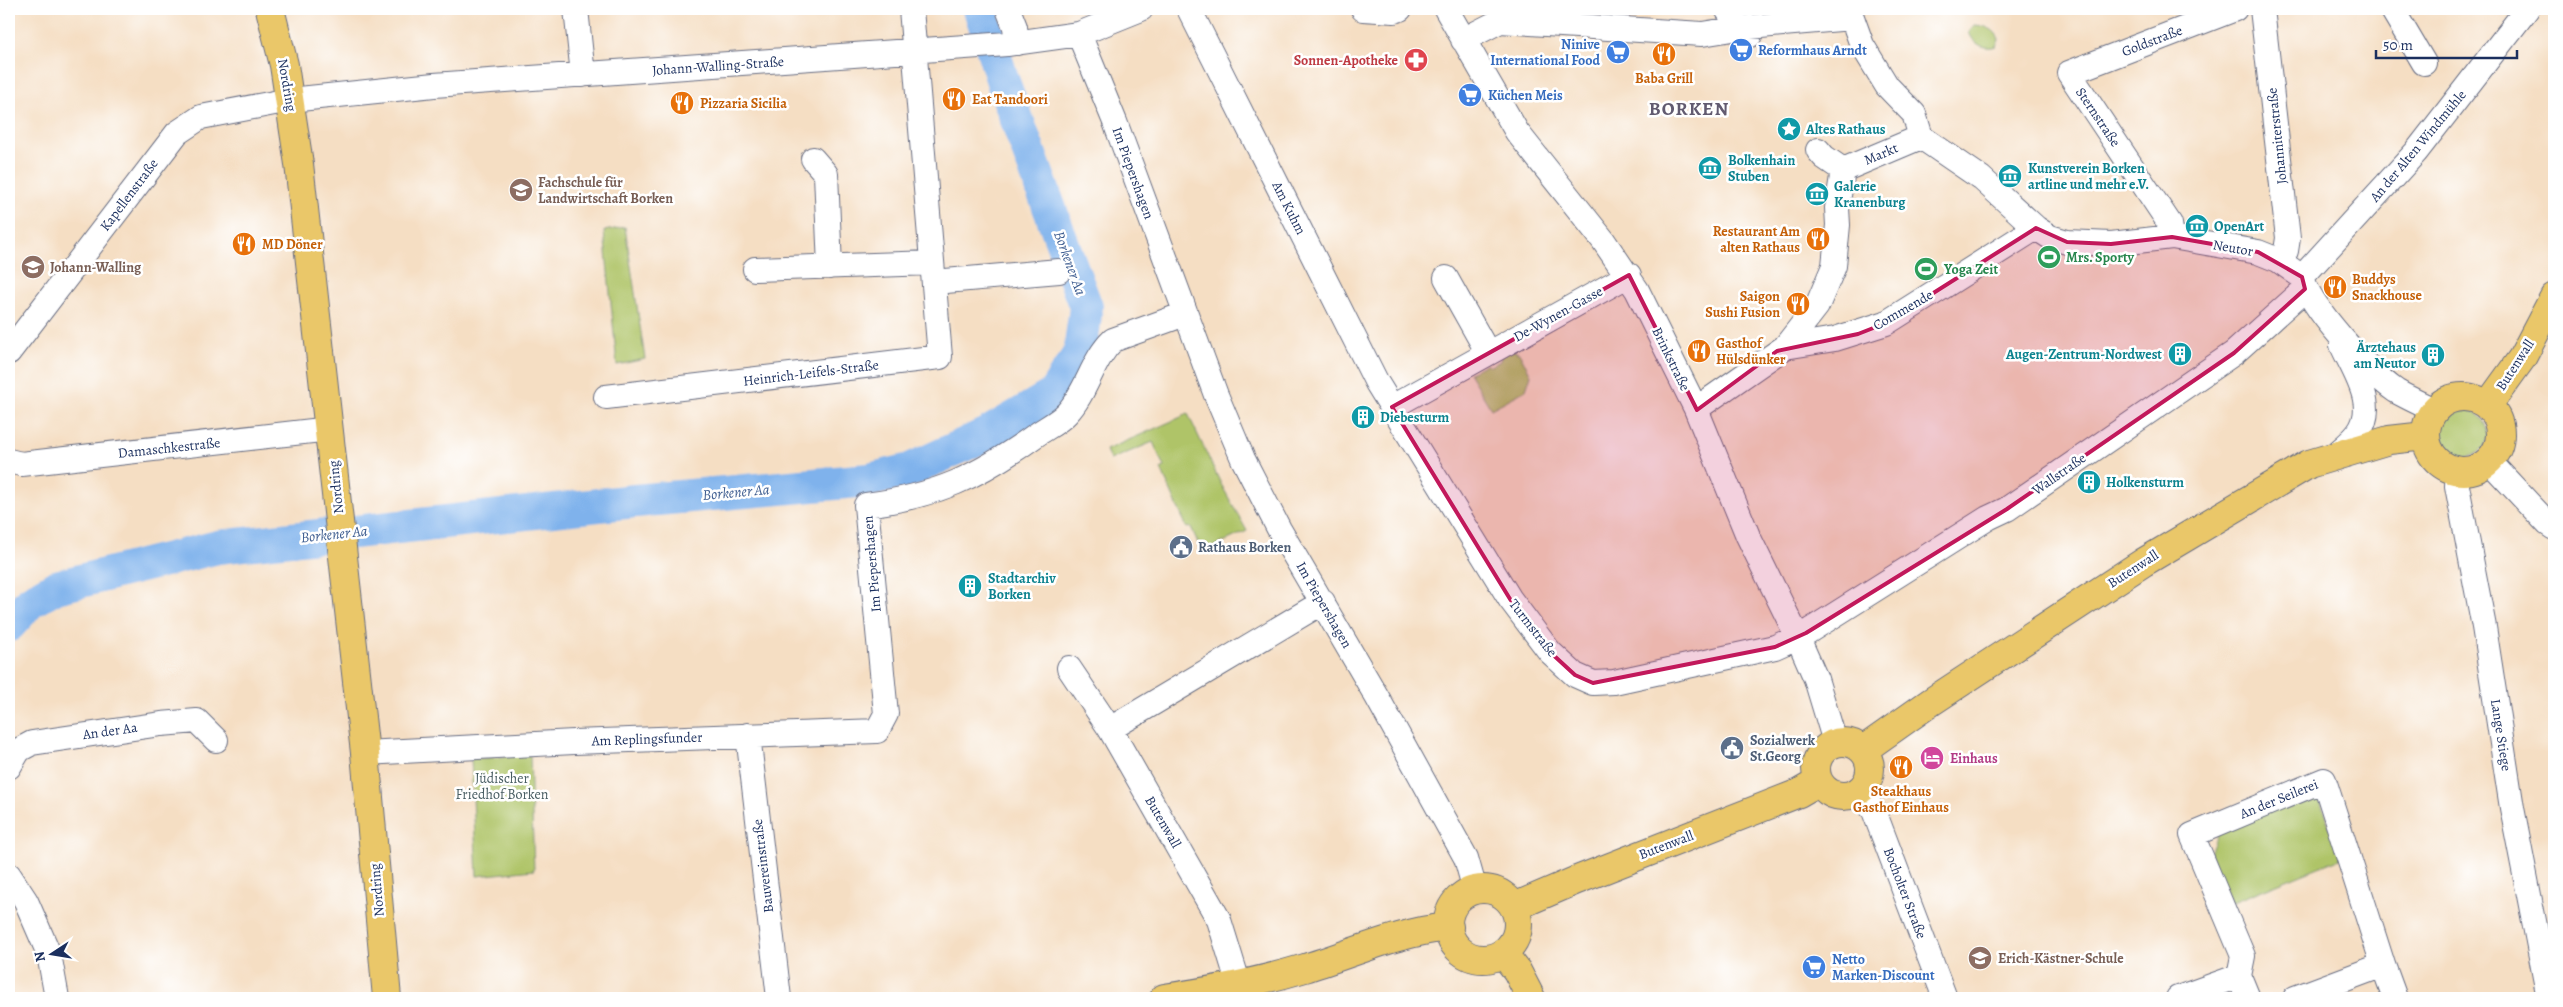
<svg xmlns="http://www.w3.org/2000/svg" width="2563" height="1007" viewBox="0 0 2563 1007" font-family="Alegreya,serif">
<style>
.green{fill:#afc468;stroke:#657a63}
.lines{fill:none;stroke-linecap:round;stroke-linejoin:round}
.river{stroke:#7fb2ec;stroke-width:34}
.minor-casing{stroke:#676c81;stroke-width:26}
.major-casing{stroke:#676c81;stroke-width:30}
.minor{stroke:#fff;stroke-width:24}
.major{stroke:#eac769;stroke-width:28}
.marked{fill:#c2185b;fill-opacity:0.2;stroke:#c2185b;stroke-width:4;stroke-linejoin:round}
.labels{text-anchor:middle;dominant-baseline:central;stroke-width:5;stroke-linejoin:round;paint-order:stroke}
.street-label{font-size:14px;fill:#1b2f5e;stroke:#fff}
.shop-label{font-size:14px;font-weight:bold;fill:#366cbe;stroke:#fff;text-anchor:start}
.health-label{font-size:14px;font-weight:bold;fill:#be3a42;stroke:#fff;text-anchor:end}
.food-label{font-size:14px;font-weight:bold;fill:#c56008;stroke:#fff;text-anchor:start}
.culture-label{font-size:14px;font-weight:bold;fill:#0d838f;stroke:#fff;text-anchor:start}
.education-label{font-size:14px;font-weight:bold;fill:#785e54;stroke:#fff;text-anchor:start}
.leisure-label{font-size:14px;font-weight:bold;fill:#27864d;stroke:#fff;text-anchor:start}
.service-label{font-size:14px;font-weight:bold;fill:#4e5e75;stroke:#fff;text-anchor:start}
.hotel-label{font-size:14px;font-weight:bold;fill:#b23c85;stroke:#fff;text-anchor:start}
.park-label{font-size:14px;fill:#475c61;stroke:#fff}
.water-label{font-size:15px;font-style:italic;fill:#3e5d90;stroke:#fff}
.district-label{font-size:19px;font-weight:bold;letter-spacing:1px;fill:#625b70;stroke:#fff}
</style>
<rect width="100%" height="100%" fill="#fff"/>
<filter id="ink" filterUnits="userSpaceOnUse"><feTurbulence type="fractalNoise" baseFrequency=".02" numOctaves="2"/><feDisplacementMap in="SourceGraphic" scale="10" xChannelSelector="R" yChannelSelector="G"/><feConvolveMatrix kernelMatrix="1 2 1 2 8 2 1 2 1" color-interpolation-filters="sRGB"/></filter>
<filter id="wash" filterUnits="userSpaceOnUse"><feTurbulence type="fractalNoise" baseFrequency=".0096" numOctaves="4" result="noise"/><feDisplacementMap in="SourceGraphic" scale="20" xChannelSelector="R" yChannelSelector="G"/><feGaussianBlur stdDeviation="1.12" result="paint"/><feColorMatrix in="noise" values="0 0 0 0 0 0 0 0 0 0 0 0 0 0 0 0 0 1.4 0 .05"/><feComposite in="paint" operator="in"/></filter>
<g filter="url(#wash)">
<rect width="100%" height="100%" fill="#f5dec3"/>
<path class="green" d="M1975,25C1986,26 1995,29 1999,39L1996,46C1985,50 1973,44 1969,32Z
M625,227L645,359L617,365L604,231Z
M1512,350L1520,354L1531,375L1526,390L1491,409L1469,373L1486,364L1491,366L1500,361L1501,356Z
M2442 434a23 23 0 1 1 46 0a23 23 0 1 1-46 0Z
M1188,414L1221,484L1247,531L1202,552L1191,527L1187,528L1161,469L1164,467L1153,442L1110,460L1106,450Z
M530,755L534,870L477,876L471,759Z
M2312,794L2319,798L2341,858L2230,903L2210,852L2220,828Z"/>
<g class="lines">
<path class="river" d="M9,625L30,602L56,587L218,547L635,501L869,480L910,470L987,434L1053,395L1080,353L1086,307L1003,82L980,9"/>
</g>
</g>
<g filter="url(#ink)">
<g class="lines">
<g class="minor-casing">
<path id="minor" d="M576,9L583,75
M1008,9L1015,27L1017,43
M1189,9L1377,383L1510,599L1550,652L1575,675L1593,683L1614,682L1775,647L1806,633L1988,518L2007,509L2234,353L2305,289
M1363,9L1394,11L1400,9
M1446,9L1517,132L1603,240L1637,290L1696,409L1748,536L1798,638L1816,679L1835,742
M1727,9L1739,28L1750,35
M1849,9L1862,45L1887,86L1914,114L1921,137
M2262,9L2288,238L2286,251L2278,260
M2392,9L2424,63
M1079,34L1115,122L1216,395L1243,459L1279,529L1377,697L1466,858L1475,890
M1463,40L1500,21L1702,34L1739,28L1840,19L1850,10
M1921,137L1981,178L2036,228L2050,237L2067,242L2111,244L2172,237L2258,252L2278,260L2302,277C2309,306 2371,374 2396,391C2408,398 2421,404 2434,410
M1818,150L1824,157L1843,170
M813,159L826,174L830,267
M1843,170L1921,137
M2172,237L2170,224L2069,73L2235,9
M755,269L932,263
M2302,277L2416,152L2527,9
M1446,278L1488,353
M934,282L1059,271
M1785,347L1835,339L1886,323L2036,228
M9,352L177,133L201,117L290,100L434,85L1007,44L1079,34L1141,9
M606,397L940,357L911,9
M1392,407L1629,275
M1696,409L1785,347L1817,306L1834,266L1838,225L1837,208L1843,170
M2335,455C2343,448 2352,441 2358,433C2379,405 2353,371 2342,345
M9,461L21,464L330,429
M2489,461L2548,524L2554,528
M2458,471L2457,486L2484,627L2512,808L2549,998
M1069,668L1110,729L1219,920L1239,985
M1110,729L1323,602
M748,735L779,998
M365,753L574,742L877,731L886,714L866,505C937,496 978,477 1036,435C1046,428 1059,422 1067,413C1087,392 1092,360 1113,340L1185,314
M9,767L19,750L32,743L161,724L197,721L216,740
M1859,791L1874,811L1945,998
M9,875L26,901L49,954L57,998
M2383,965L2395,998
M2178,998L2239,976
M2248,998L2239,976L2243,956L2192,835L2324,780L2383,965L2295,998"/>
</g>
<g class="major-casing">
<path id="major" d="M270,9L284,65L299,164L365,753L387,998
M2426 434a37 37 0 1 1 74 0a37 37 0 1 1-74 0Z
M2488,405L2522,358L2554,297
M1816 769a27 27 0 1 1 54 0a27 27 0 1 1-54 0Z
M1863,750L1931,702L2144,562L2309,464L2389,440L2425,436
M1448 924a35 35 0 1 1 70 0a35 35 0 1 1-70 0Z
M1514,907L1577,880L1799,793L1818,782
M1503,953L1517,971L1531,998
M1164,998C1212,991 1259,982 1305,968C1351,954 1402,931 1449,927"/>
</g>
<use href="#minor" class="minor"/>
<use href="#major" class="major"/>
</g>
</g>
<path class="marked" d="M2036,228L2067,242L2111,244L2172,237L2258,252L2302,277L2305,289L2234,353L2007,509L1806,633L1775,647L1593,683L1575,675L1550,652L1510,599L1392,407L1629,275L1697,410L1777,351L1858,334L1886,323Z"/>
<defs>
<g id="supermarket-disc" transform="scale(1.25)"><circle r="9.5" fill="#3f7fe0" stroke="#fff"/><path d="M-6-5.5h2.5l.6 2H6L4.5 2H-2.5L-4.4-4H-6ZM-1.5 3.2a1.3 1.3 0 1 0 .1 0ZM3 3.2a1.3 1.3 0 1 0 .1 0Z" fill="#fff"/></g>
<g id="restaurant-disc" transform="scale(1.25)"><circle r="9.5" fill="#e8710a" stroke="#fff"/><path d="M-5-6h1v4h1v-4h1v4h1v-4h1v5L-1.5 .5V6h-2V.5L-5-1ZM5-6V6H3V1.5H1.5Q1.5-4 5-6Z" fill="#fff"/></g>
<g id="pharmacy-disc" transform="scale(1.25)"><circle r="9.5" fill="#e0444e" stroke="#fff"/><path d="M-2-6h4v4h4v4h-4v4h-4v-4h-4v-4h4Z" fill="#fff"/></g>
<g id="sight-disc" transform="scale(1.25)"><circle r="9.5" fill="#0f9aa8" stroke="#fff"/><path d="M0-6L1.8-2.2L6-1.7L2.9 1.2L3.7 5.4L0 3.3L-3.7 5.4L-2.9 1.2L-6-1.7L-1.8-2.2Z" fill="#fff"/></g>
<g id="museum-disc" transform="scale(1.25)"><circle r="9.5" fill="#0f9aa8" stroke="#fff"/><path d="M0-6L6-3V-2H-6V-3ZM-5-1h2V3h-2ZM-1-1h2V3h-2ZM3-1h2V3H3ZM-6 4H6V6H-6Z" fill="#fff"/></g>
<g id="university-disc" transform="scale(1.25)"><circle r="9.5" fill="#8d6e63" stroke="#fff"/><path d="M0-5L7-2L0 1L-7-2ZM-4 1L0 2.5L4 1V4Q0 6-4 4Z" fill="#fff"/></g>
<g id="stadium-disc" transform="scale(1.25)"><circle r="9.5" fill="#2e9e5b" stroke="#fff"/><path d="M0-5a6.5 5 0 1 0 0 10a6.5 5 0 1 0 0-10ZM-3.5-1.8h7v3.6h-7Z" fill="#fff"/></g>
<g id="school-disc" transform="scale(1.25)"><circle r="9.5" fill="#8d6e63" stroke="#fff"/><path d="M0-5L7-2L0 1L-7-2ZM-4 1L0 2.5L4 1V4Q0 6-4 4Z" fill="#fff"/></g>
<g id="building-disc" transform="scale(1.25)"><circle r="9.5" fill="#0f9aa8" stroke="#fff"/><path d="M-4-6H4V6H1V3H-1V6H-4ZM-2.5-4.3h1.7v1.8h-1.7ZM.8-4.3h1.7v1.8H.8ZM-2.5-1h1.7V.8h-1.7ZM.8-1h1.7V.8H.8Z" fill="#fff"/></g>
<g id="civic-disc" transform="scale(1.25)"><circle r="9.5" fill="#5c6f8a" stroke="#fff"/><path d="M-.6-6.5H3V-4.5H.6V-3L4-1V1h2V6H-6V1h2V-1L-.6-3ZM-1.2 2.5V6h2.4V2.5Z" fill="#fff"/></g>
<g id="hotel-disc" transform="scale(1.25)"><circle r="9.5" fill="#d1479c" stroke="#fff"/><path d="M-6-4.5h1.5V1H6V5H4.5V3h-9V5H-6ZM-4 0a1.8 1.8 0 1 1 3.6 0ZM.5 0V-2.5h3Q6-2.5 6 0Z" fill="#fff"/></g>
</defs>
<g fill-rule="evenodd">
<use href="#supermarket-disc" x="1741" y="50"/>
<use href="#supermarket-disc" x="1618" y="52"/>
<use href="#restaurant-disc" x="1664" y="54"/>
<use href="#pharmacy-disc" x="1416" y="60"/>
<use href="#supermarket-disc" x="1470" y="95"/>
<use href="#restaurant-disc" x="954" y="99"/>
<use href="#restaurant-disc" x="682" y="103"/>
<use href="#sight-disc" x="1789" y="129"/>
<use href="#museum-disc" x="1710" y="168"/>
<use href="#museum-disc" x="2010" y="176"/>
<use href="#university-disc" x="521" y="190"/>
<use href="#museum-disc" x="1817" y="194"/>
<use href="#museum-disc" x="2197" y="226"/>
<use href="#restaurant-disc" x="1818" y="239"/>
<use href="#restaurant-disc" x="244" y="244"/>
<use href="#stadium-disc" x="2049" y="257"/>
<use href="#school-disc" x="33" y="267"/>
<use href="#stadium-disc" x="1926" y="269"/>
<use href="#restaurant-disc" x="2335" y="287"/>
<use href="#restaurant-disc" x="1798" y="304"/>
<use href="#restaurant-disc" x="1699" y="351"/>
<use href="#building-disc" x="2180" y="354"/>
<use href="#building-disc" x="2433" y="355"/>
<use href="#building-disc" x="1363" y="417"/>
<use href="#building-disc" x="2089" y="482"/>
<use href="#civic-disc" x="1181" y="547"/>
<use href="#building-disc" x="970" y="586"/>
<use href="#civic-disc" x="1732" y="748"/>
<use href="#hotel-disc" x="1932" y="758"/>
<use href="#restaurant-disc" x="1901" y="767"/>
<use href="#school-disc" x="1980" y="958"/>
<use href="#supermarket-disc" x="1814" y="967"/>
</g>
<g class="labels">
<g class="street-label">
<text transform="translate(2152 41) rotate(-21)">Goldstraße</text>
<text transform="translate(718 66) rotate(-4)">Johann-Walling-Straße</text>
<text transform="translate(287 85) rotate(80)">Nordring</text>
<text transform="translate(2098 117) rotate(56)">Sternstraße</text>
<text transform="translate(2277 136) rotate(-96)">Johanniterstraße</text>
<text transform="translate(2418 146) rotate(-50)">An der Alten Windmühle</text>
<text transform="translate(1881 154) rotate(-23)">Markt</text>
<text transform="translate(1133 173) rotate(70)">Im Piepershagen</text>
<text transform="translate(129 195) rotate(-53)">Kapellenstraße</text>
<text transform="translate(1289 208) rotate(63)">Am Kuhm</text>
<text transform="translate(2233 248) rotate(10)">Neutor</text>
<text transform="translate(1903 310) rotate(-30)">Commende</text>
<text transform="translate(1558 314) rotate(-29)">De-Wynen-Gasse</text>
<text transform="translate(1671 359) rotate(64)">Brinkstraße</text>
<text transform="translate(2515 365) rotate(-57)">Butenwall</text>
<text transform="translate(811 373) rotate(-7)">Heinrich-Leifels-Straße</text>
<text transform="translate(169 448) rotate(-6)">Damaschkestraße</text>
<text transform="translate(2059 474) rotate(-35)">Wallstraße</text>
<text transform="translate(336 487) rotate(-96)">Nordring</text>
<text transform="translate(872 564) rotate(-95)">Im Piepershagen</text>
<text transform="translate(2133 569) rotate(-33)">Butenwall</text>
<text transform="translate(1324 605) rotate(60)">Im Piepershagen</text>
<text transform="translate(1533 628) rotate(52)">Turmstraße</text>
<text transform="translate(110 731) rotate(-8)">An der Aa</text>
<text transform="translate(2501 735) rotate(81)">Lange Stiege</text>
<text transform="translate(647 739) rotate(-2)">Am Replingsfunder</text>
<text transform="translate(2279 799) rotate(-22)">An der Seilerei</text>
<text transform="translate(1163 822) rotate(60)">Butenwall</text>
<text transform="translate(1666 845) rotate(-21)">Butenwall</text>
<text transform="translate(763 866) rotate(-97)">Bauvereinstraße</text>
<text transform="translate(377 890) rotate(-95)">Nordring</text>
<text transform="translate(1905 893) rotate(69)">Bocholter Straße</text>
</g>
<g class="shop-label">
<text x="1600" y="44" text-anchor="end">Ninive<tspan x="1600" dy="16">International Food</tspan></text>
<text x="1758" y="50">Reformhaus Arndt</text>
<text x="1488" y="95">Küchen Meis</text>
<text x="1832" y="959">Netto<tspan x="1832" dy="16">Marken-Discount</tspan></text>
</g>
<g class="health-label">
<text x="1398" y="60">Sonnen-Apotheke</text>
</g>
<g class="food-label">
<text x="1664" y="78" text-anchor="middle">Baba Grill</text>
<text x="972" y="99">Eat Tandoori</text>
<text x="700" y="103">Pizzaria Sicilia</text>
<text x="1800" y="231" text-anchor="end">Restaurant Am<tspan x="1800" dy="16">alten Rathaus</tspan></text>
<text x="262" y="244">MD Döner</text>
<text x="2352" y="279">Buddys<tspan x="2352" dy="16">Snackhouse</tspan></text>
<text x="1780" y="296" text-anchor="end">Saigon<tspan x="1780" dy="16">Sushi Fusion</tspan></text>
<text x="1716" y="343">Gasthof<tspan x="1716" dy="16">Hülsdünker</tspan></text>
<text x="1901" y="791" text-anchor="middle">Steakhaus<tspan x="1901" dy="16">Gasthof Einhaus</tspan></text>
</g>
<g class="culture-label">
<text x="1806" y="129">Altes Rathaus</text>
<text x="1728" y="160">Bolkenhain<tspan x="1728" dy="16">Stuben</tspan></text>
<text x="2028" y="168">Kunstverein Borken<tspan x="2028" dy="16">artline und mehr e.V.</tspan></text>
<text x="1834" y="186">Galerie<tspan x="1834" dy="16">Kranenburg</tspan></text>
<text x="2214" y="226">OpenArt</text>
<text x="2416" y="347" text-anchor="end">Ärztehaus<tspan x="2416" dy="16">am Neutor</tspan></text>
<text x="2162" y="354" text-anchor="end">Augen-Zentrum-Nordwest</text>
<text x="1380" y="417">Diebesturm</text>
<text x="2106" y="482">Holkensturm</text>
<text x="988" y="578">Stadtarchiv<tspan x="988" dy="16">Borken</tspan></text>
</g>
<g class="education-label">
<text x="538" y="182">Fachschule für<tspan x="538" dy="16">Landwirtschaft Borken</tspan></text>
<text x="50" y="267">Johann-Walling</text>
<text x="1998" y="958">Erich-Kästner-Schule</text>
</g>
<g class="leisure-label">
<text x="2066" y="257">Mrs. Sporty</text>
<text x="1944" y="269">Yoga Zeit</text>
</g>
<g class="service-label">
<text x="1198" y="547">Rathaus Borken</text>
<text x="1750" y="740">Sozialwerk<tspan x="1750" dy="16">St.Georg</tspan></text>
</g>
<g class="hotel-label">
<text x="1950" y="758">Einhaus</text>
</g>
<g class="park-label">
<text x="502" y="778">Jüdischer<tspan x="502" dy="16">Friedhof Borken</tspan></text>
</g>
<g class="water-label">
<text transform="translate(1070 263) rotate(70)">Borkener Aa</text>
<text transform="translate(736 492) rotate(-5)">Borkener Aa</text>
<text transform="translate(334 534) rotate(-6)">Borkener Aa</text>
</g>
<g class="district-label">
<text x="1689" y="109">BORKEN</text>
</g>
</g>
<rect width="2563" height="1007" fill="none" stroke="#fff" stroke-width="30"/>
<g transform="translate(52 954) rotate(258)" stroke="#ffffff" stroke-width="4" paint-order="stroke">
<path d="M0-4L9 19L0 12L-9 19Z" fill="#1b2f5e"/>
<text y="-8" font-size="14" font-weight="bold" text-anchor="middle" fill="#1b2f5e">N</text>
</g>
<path d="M2376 50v8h141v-8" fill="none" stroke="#1b2f5e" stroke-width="2.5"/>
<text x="2383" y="50" font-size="15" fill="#1b2f5e" stroke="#ffffff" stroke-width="4" paint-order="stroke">50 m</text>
</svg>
